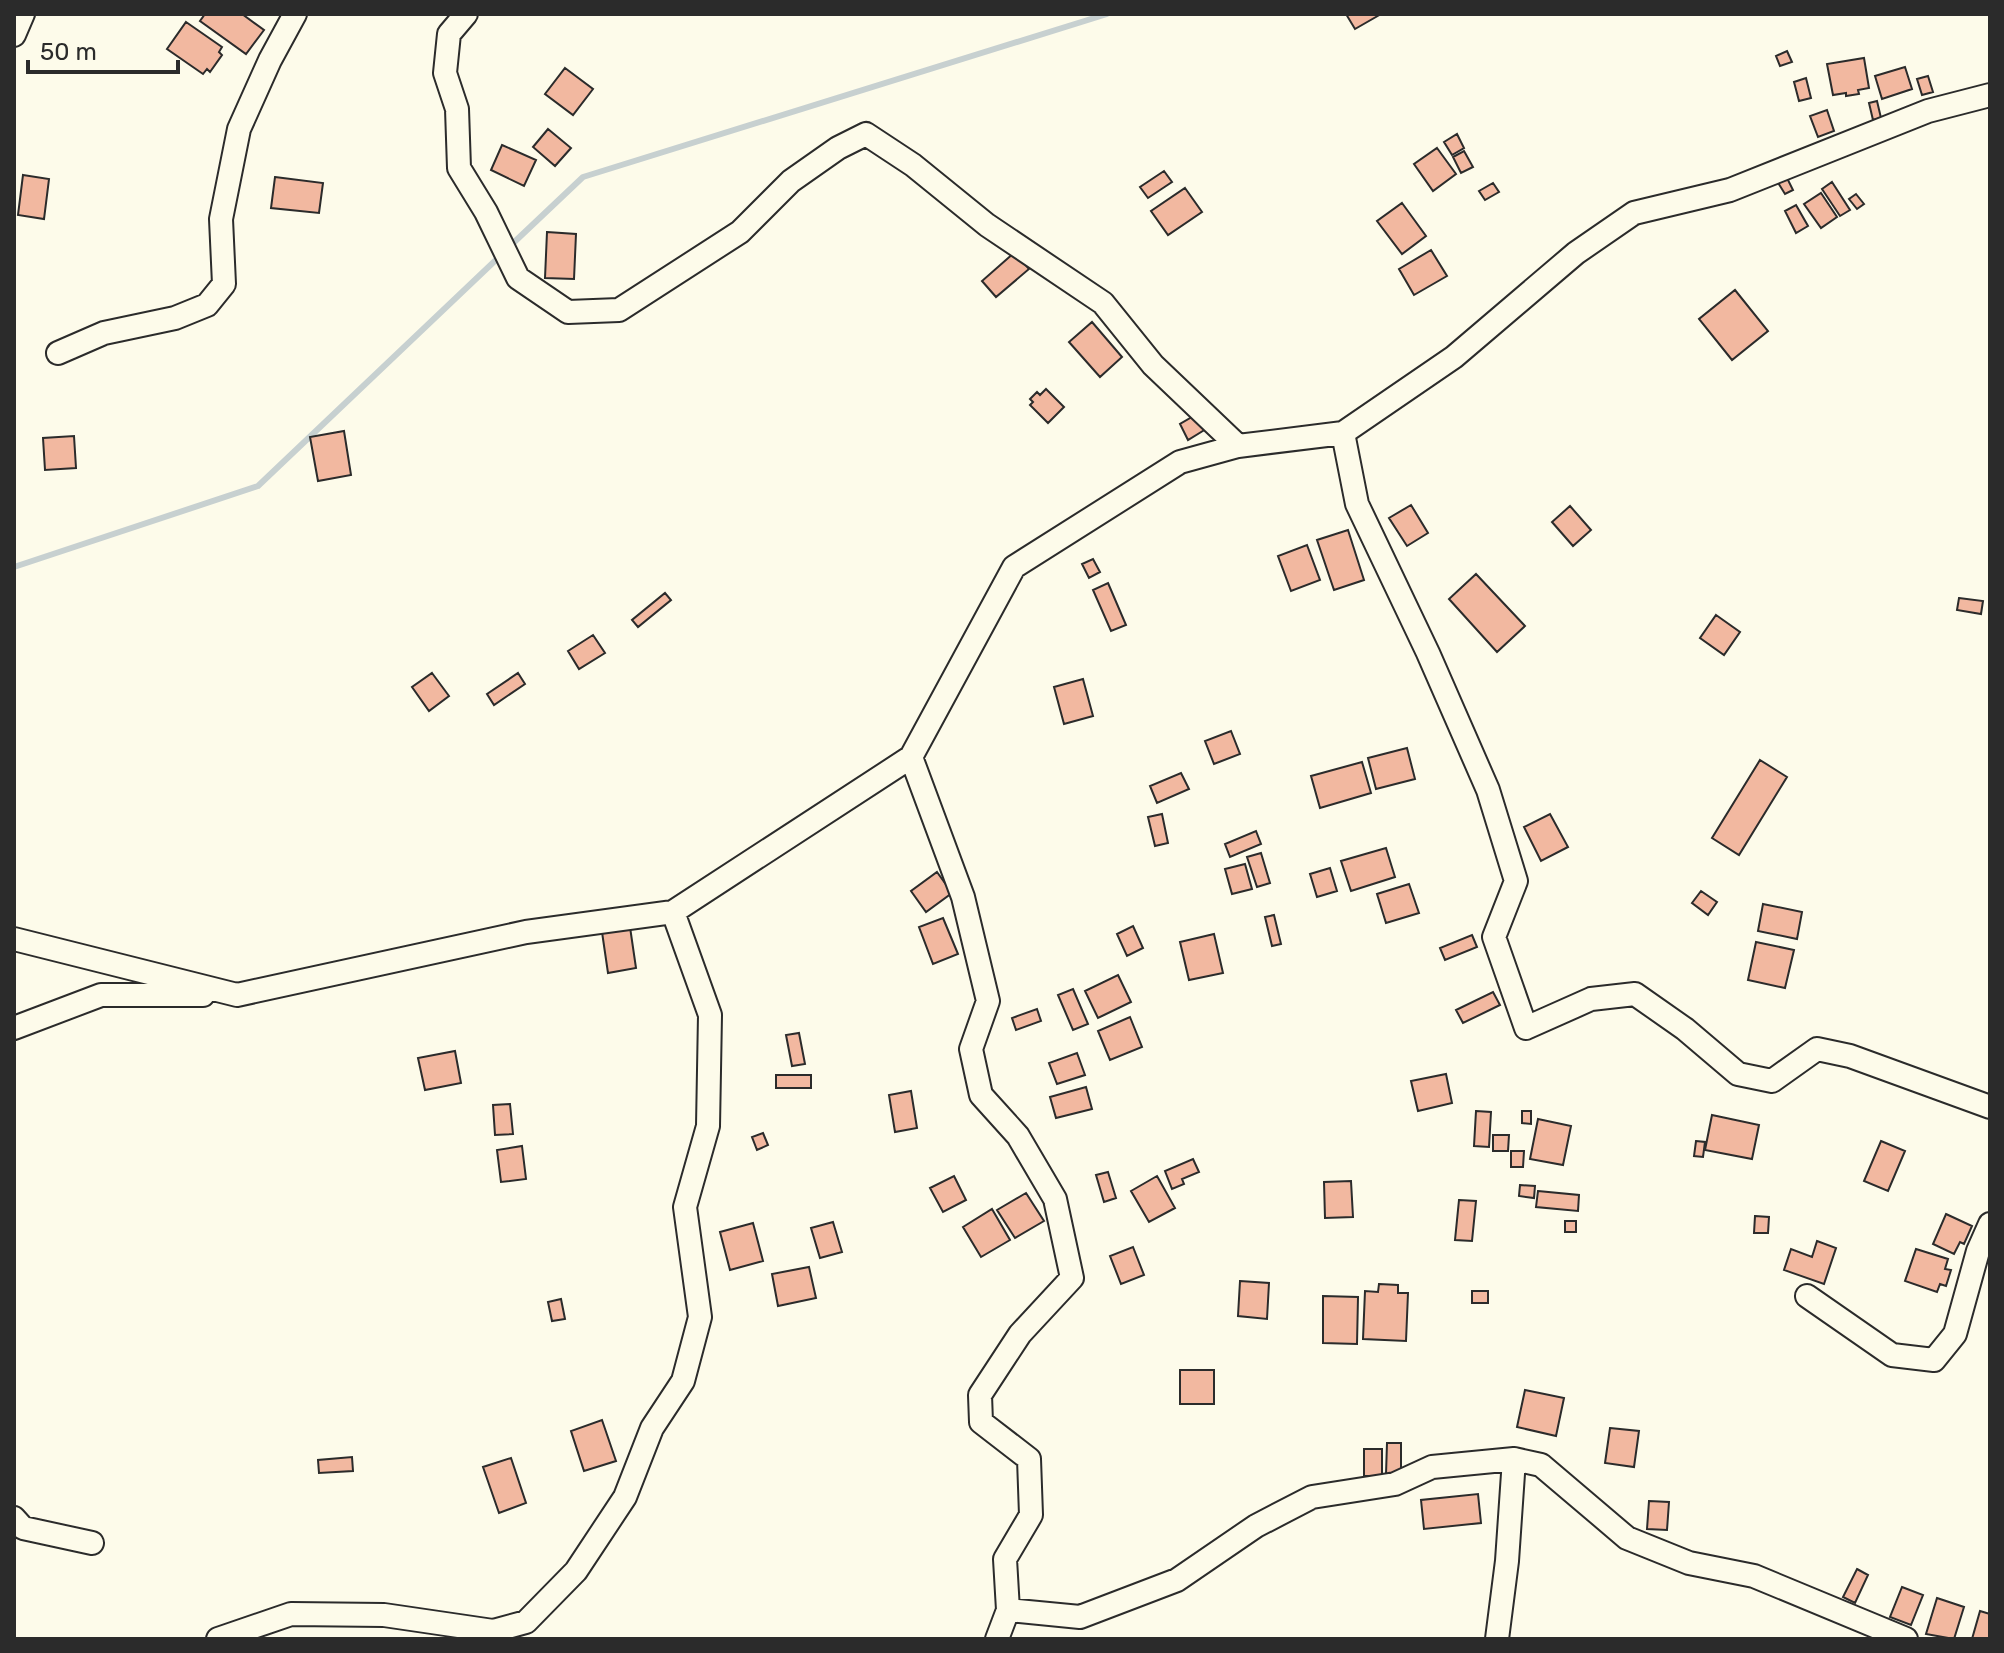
<svg xmlns="http://www.w3.org/2000/svg" width="2004" height="1653" viewBox="0 0 2004 1653" font-family="Rubik,sans-serif">
<style>
.lines{fill:none;stroke-linecap:round;stroke-linejoin:round}
.stream{stroke:#c7d0d0;stroke-width:6}
.building{fill:#f2b8a0;stroke:#2b2b2b;stroke-width:2}
.minor-casing{stroke:#2b2b2b;stroke-width:26}
.minor{stroke:#fdfbea;stroke-width:22}
</style>
<rect width="100%" height="100%" fill="#fdfbea"/>
<g class="lines">
<path class="stream" d="M508,248L583,177L1107,14
M14,567L258,486L500,256"/>
</g>
<path class="building" d="M205,14H242L264,30L246,54L200,21Z
M1346,14H1381L1355,29Z
M186,22L222,47L219,52L222,55L210,72L207,69L203,74L167,49Z
M1787,51L1792,62L1780,66L1776,56Z
M1864,58L1869,88L1858,90L1859,94L1846,96V93L1833,95L1827,64Z
M1905,67L1912,89L1882,99L1875,76Z
M565,68L593,89L573,115L545,94Z
M1928,76L1933,92L1922,95L1917,79Z
M1806,78L1811,98L1799,101L1794,82Z
M1877,101L1881,118L1873,120L1869,103Z
M1827,110L1834,131L1818,137L1810,116Z
M548,129L571,148L555,166L533,147Z
M1457,134L1464,148L1452,155L1444,142Z
M502,145L536,160L524,186L491,170Z
M1437,148L1456,174L1433,191L1414,164Z
M1464,151L1473,167L1461,173L1453,157Z
M1164,171L1172,182L1148,198L1140,187Z
M23,175L49,179L44,219L18,215Z
M1786,176L1793,190L1785,194L1777,181Z
M275,177L323,183L319,213L271,208Z
M1832,182L1850,210L1840,216L1822,189Z
M1493,183L1499,192L1485,200L1479,191Z
M1185,188L1202,212L1168,235L1151,211Z
M1821,193L1837,217L1821,228L1804,204Z
M1856,194L1864,204L1857,209L1849,199Z
M1402,203L1426,236L1402,254L1377,221Z
M1796,205L1808,226L1796,233L1785,211Z
M547,232L576,234L574,279L545,278Z
M1431,250L1447,276L1414,295L1399,269Z
M1015,252L1029,269L996,297L982,281Z
M1735,290L1768,331L1732,360L1699,319Z
M1092,322L1122,357L1100,377L1069,342Z
M1046,389L1064,407L1048,423L1030,405L1033,402L1030,399L1037,392L1040,395Z
M1197,414L1206,429L1188,440L1180,424Z
M344,431L351,475L318,481L310,437Z
M74,436L76,468L45,470L43,438Z
M1411,505L1428,533L1407,546L1389,518Z
M1570,506L1591,530L1573,546L1552,522Z
M1348,530L1364,580L1334,590L1317,540Z
M1307,545L1320,580L1291,591L1278,556Z
M1093,559L1100,572L1089,578L1082,564Z
M1476,574L1525,626L1497,652L1449,599Z
M1108,583L1126,625L1111,631L1093,590Z
M665,593L671,600L638,627L632,620Z
M1959,598L1983,601L1981,614L1957,610Z
M1716,615L1740,632L1724,655L1700,638Z
M593,635L605,653L579,669L568,651Z
M432,673L449,696L429,711L412,687Z
M518,673L525,684L494,705L487,694Z
M1083,679L1093,716L1064,724L1054,687Z
M1231,731L1240,754L1214,764L1205,741Z
M1407,748L1415,779L1376,789L1368,758Z
M1760,760L1787,777L1739,855L1712,838Z
M1362,762L1371,793L1320,808L1311,776Z
M1181,773L1189,789L1157,803L1150,786Z
M1162,814L1168,843L1155,846L1148,817Z
M1550,814L1568,847L1541,861L1524,827Z
M1256,831L1261,844L1230,857L1225,844Z
M1386,848L1395,877L1351,891L1341,861Z
M1261,853L1270,883L1257,887L1247,857Z
M1245,864L1252,889L1232,894L1225,869Z
M1330,868L1337,891L1317,897L1310,874Z
M937,872L952,893L926,912L911,891Z
M1409,884L1419,913L1386,923L1377,894Z
M1701,891L1717,902L1708,915L1692,903Z
M1763,904L1802,912L1797,939L1758,931Z
M1274,915L1281,944L1272,946L1265,917Z
M943,918L958,954L933,964L919,927Z
M1133,926L1143,948L1127,956L1117,934Z
M630,927L636,968L608,973L602,932Z
M1214,934L1223,973L1189,980L1180,942Z
M1472,935L1477,947L1445,960L1440,948Z
M1756,942L1794,950L1785,988L1748,980Z
M1118,975L1131,1002L1098,1018L1085,991Z
M1073,989L1088,1024L1073,1030L1058,995Z
M1493,992L1500,1005L1463,1023L1456,1010Z
M1037,1009L1041,1021L1016,1030L1012,1018Z
M1130,1017L1142,1047L1110,1060L1098,1031Z
M799,1033L805,1064L792,1066L786,1035Z
M455,1051L461,1083L425,1090L418,1058Z
M1077,1053L1085,1075L1057,1084L1049,1063Z
M1446,1074L1452,1103L1418,1111L1411,1081Z
M776,1075H811V1088H776Z
M1086,1087L1092,1109L1056,1118L1050,1097Z
M911,1091L917,1128L895,1132L889,1095Z
M510,1104L513,1134L495,1135L493,1105Z
M1476,1111L1491,1112L1489,1147L1474,1146Z
M1522,1111H1531V1124L1522,1123Z
M1712,1115L1759,1125L1752,1159L1705,1150Z
M1538,1119L1571,1126L1563,1165L1530,1159Z
M763,1133L768,1145L757,1150L752,1137Z
M1493,1135H1509L1508,1151H1493Z
M1696,1141L1705,1142L1703,1157L1694,1156Z
M1881,1141L1905,1151L1888,1191L1864,1181Z
M522,1146L526,1179L501,1182L497,1150Z
M1511,1151H1524L1523,1167H1511Z
M1193,1159L1199,1172L1182,1179L1184,1184L1172,1189L1165,1171Z
M1108,1172L1116,1198L1104,1202L1096,1175Z
M954,1176L966,1200L943,1212L930,1188Z
M1157,1176L1175,1208L1149,1222L1131,1191Z
M1351,1181L1353,1217L1325,1218L1324,1182Z
M1520,1185L1535,1186L1534,1198L1519,1196Z
M1538,1191L1579,1195L1578,1211L1536,1207Z
M1026,1193L1044,1221L1015,1238L997,1210Z
M1459,1200L1476,1201L1472,1241L1455,1240Z
M992,1209L1010,1240L981,1257L963,1227Z
M1946,1214L1972,1226L1964,1244L1960,1242L1954,1254L1933,1244Z
M1755,1216L1769,1217L1768,1233H1754Z
M1565,1221H1576V1232H1565Z
M833,1222L842,1252L820,1258L811,1228Z
M753,1223L763,1261L730,1270L720,1232Z
M1817,1241L1836,1248L1824,1284L1784,1270L1791,1249L1812,1257Z
M1133,1247L1144,1275L1121,1284L1110,1256Z
M1916,1249L1948,1259L1945,1269L1951,1270L1946,1286L1940,1284L1937,1292L1905,1281Z
M809,1267L816,1298L778,1306L772,1274Z
M1240,1281L1269,1283L1267,1319L1238,1316Z
M1379,1284L1398,1285V1293H1408L1406,1341L1363,1339L1365,1291L1378,1292Z
M1472,1291H1488V1303H1472Z
M1323,1296L1358,1297L1357,1344L1323,1343Z
M561,1299L565,1319L552,1321L548,1302Z
M1180,1370H1214V1404H1180Z
M1525,1390L1564,1398L1556,1436L1517,1427Z
M602,1420L616,1461L584,1471L571,1431Z
M1610,1428L1639,1431L1634,1467L1605,1463Z
M1387,1443H1401V1475L1386,1474Z
M1364,1449H1382V1476H1364Z
M352,1457L353,1471L319,1473L318,1460Z
M511,1458L526,1503L499,1513L483,1467Z
M1478,1494L1481,1523L1424,1529L1421,1500Z
M1649,1501L1669,1502L1667,1530L1647,1529Z
M1857,1569L1868,1575L1855,1603L1843,1597Z
M1902,1587L1923,1595L1911,1625L1890,1617Z
M1937,1598L1964,1607L1954,1639L1926,1634Z
M1980,1611L1990,1614V1639H1972Z"/>
<g class="lines">
<g class="minor-casing">
<path id="minor" d="M466,14L449,34L445,73L457,109L459,168L486,212L518,278L568,312L619,310L740,232L791,181L838,148L866,134L913,165L987,225L1103,303L1153,365L1238,446
M14,35L23,14
M58,353L104,333L175,318L207,305L224,284L221,219L239,129L270,60L295,14
M1343,433L1357,504L1428,653L1488,790L1516,881L1494,937L1526,1028L1591,999L1635,994L1685,1029L1738,1074L1772,1081L1817,1049L1850,1056L1990,1107
M911,757L963,897L988,1001L971,1049L981,1095L1018,1136L1055,1199L1072,1278L1020,1334L980,1395L981,1422L1029,1459L1031,1515L1005,1559L1008,1610L997,1639
M14,939L237,995L526,932L673,912L911,757L1014,567L1180,462L1238,446L1343,433L1454,357L1576,253L1634,213L1730,190L1928,111L1990,95
M14,1028L101,995H203
M1807,1296L1892,1355L1934,1360L1955,1334L1978,1251L1990,1224
M14,1518L23,1528L92,1543
M1008,1610L1080,1617L1177,1580L1256,1526L1312,1497L1395,1484L1432,1467L1514,1459L1541,1465L1627,1538L1689,1563L1754,1576L1906,1639
M218,1639L291,1614L384,1615L493,1631L526,1622L576,1571L625,1497L652,1428L683,1381L700,1317L685,1207L708,1126L710,1015L673,912
M1497,1639L1507,1561L1514,1459"/>
</g>
<use href="#minor" class="minor"/>
</g>
<rect width="2004" height="1653" fill="none" stroke="#2b2b2b" stroke-width="32"/>
<path d="M28 60v12h150v-12" fill="none" stroke="#2b2b2b" stroke-width="4"/>
<text x="40" y="60" font-size="24" fill="#2b2b2b" stroke="#fdfbea" stroke-width="6" paint-order="stroke">50 m</text>
</svg>
